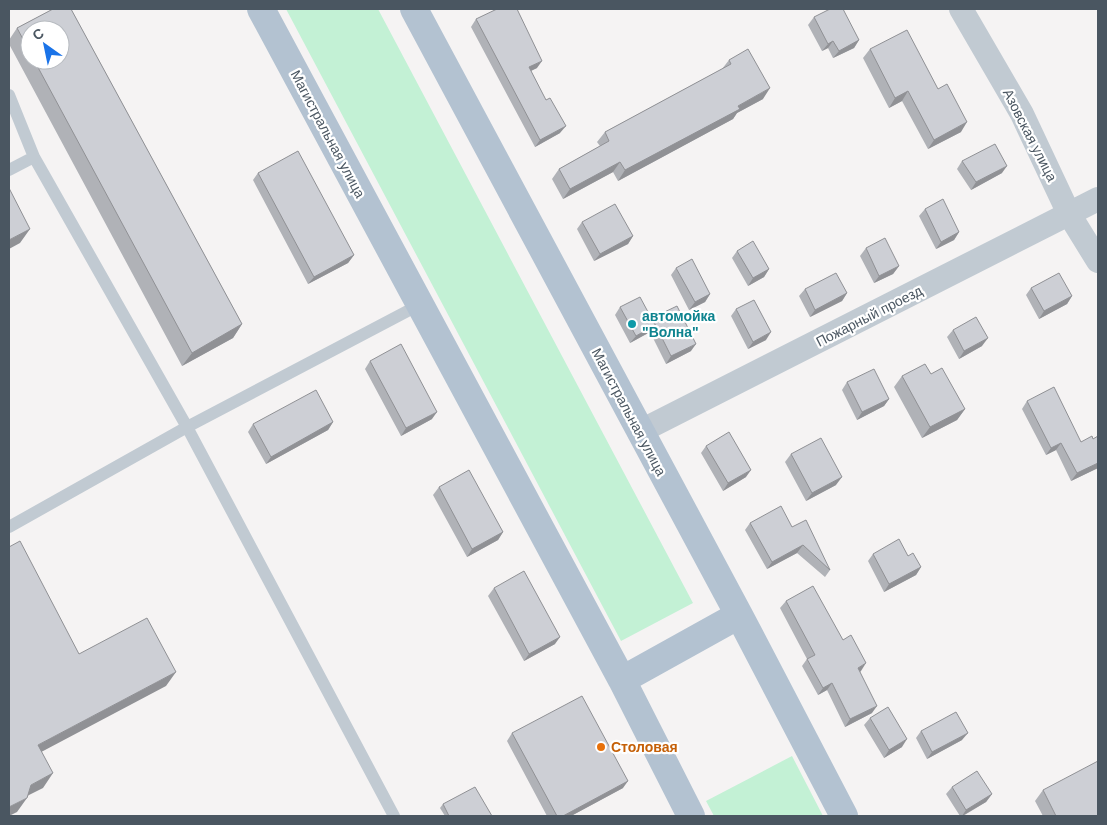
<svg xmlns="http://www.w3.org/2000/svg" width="1107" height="825" viewBox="0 0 1107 825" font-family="Arial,sans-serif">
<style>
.green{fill:#c3f1d5}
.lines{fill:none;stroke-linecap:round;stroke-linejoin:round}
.lane{stroke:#c1cad2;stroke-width:12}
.street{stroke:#c1cad2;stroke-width:24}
.primary{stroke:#b3c2d1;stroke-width:28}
.wall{fill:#b0b2b7;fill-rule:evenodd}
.shaded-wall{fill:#909195}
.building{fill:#cdcfd5;stroke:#909195}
.culture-dot{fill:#0f9aa8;stroke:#fff;stroke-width:2}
.food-dot{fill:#e8710a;stroke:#fff;stroke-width:2}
.labels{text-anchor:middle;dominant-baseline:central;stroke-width:4.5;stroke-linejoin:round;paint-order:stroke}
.street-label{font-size:14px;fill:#4a5661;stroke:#fff}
.culture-label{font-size:14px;font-weight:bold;fill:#0d838f;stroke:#fff;text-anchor:start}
.food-label{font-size:14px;font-weight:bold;fill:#c56008;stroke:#fff;text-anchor:start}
</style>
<rect width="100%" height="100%" fill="#f5f3f3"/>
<path class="green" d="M286,9H378L693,603L621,641Z
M792,756L823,816H714L706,801Z"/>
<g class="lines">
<path class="lane" d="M9,95L34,157L187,427L9,527
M9,170L34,157
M394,816L187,427L419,305"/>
<path class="street" d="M961,9L1022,114L1069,214L1098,261
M639,432L1098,199"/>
<path class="primary" d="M261,9L622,680L691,816
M414,9L739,615L844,816
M622,680L739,615"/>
</g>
<path class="wall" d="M53,9H71L242,324L233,338L182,366L9,44V40L17,28ZM30,30H60V60H30Z
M814,17L859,40L854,48L833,58L828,48L822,51L808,25Z
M476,19L537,68L531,71L560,133L535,147L471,27Z
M870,49L961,132L928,149L902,101L889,108L863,58Z
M729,60L763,99L737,113L733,119L618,181L613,172L563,199L552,179L559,169L600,146L597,142L605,132L722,69Z
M962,161L1002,173L971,190L957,169Z
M258,173L354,255L348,263L308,284L253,180Z
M925,209L959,232L954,240L936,249L919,216Z
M582,222L633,236L628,244L594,261L577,229Z
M866,248L899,266L893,274L874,283L860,256Z
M737,251L769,269L764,277L748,286L732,258Z
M676,268L710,294L705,302L689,310L671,275Z
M1031,288L1072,296L1067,304L1039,319L1026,295Z
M805,289L847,293L842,301L810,317L799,296Z
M620,307L652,319L691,351L666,364L650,332L630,343L615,315Z
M736,309L766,340L748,349L731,316Z
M953,330L982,346L959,359L947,337Z
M370,361L432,419L401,436L365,369Z
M931,374L965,409L957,420L922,438L894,387L902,376Z
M847,382L889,399L884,406L857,420L842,390Z
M1027,401L1081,442L1093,439L1098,436V468L1071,481L1056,450L1046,455L1022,409Z
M333,422L328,430L266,464L248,432L253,424Z
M706,446L746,477L723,491L701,453Z
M791,454L836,485L806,501L785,462Z
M439,487L503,532L498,540L467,557L433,495Z
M750,523L792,527L830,570L825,577L797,553L767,569L745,530Z
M873,554L908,556L921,567L916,575L884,592L868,561Z
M494,588L555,644L524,661L488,596Z
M786,601L843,640L861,671L860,672L872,713L845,727L827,690L818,695L802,666L807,659L780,608Z
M870,718L902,747L884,758L864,725Z
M921,731L962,740L927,759L916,738Z
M512,733L623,788L571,816H547L507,741Z
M952,787L992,794L986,802L963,816H960L946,794Z
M1043,790L1098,816H1043L1035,801Z
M443,804L492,816H445L440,808Z"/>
<path class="shaded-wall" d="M859,40L854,48L833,58L839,51Z
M833,41L828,48L822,51L828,44Z
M542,61L537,68L524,74L529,67Z
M770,88L763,99L737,113L733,119L618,181L625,170Z
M908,91L902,101L889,108L895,98Z
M967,122L961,132L928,149L934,140Z
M566,126L560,133L535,147L540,140Z
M620,162L613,172L563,199L570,189Z
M1007,166L1002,173L971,190L976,182Z
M30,229L20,243L9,249V240Z
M959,232L954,240L936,249L941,242Z
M633,236L628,244L594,261L600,254Z
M354,255L348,263L308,284L314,277Z
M899,266L893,274L874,283L879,276Z
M769,269L764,277L748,286L753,278Z
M847,293L842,301L810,317L815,310Z
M710,294L705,302L689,310L695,302Z
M1072,296L1067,304L1039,319L1044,311Z
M242,324L233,338L182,366L192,353Z
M655,325L650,332L630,343L636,336Z
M771,332L766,340L748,349L753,342Z
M988,338L982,346L959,359L964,351Z
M696,344L691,351L666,364L671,356Z
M889,399L884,406L857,420L862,412Z
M965,409L957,420L922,438L930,427Z
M437,412L432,419L401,436L406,428Z
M333,422L328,430L266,464L271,457Z
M1061,443L1056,450L1046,455L1051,448Z
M1098,463V468L1071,481L1077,473Z
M751,470L746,477L723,491L728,483Z
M842,477L836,485L806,501L812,493Z
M503,532L498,540L467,557L472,549Z
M803,545L797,553L767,569L772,562Z
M921,567L916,575L884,592L889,584Z
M560,637L555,644L524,661L529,654Z
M866,663L861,671L853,675L858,668Z
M176,672L166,686L28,759L38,745Z
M832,683L827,690L818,695L823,688Z
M877,706L872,713L845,727L850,719Z
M968,733L962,740L927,759L932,752Z
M907,739L902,747L884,758L889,750Z
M53,773L43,788L21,799L31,785Z
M628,781L623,788L571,816H563Z
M992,794L986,802L962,816L966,810Z
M27,798L17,812L9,816V807Z"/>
<path class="building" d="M53,9H71L242,324L192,353L34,60H60V30H30V52L17,28Z
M497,9H517L542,61L529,67L546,100L550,98L566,126L540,140L476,19Z
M830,9H843L859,40L839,51L833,41L828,44L814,17Z
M907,30L938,89L947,84L967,122L934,140L908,91L895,98L870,49Z
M748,49L770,88L738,106L740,109L625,170L620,162L570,189L559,169L609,141L605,132L731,64L729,60Z
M995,144L1007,166L976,182L962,161Z
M298,151L354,255L314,277L258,173Z
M9,188L30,229L9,240Z
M943,199L959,232L941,242L925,209Z
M615,204L633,236L600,254L582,222Z
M885,238L899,266L879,276L866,248Z
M753,241L769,269L753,278L737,251Z
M692,259L710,294L695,302L676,268Z
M836,273L847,293L815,310L805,289Z
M1059,273L1072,296L1044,311L1031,288Z
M640,297L655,325L636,336L620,307Z
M754,300L771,332L753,342L736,309Z
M677,306L696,344L671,356L652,318Z
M976,317L988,338L964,351L953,330Z
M401,344L437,412L406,428L370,361Z
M925,364L931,374L942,368L965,409L930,427L902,376Z
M874,369L889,399L862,412L847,382Z
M1054,387L1081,442L1092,436L1093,439L1098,436V463L1077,473L1061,443L1051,448L1027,401Z
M316,390L333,422L271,457L253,424Z
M729,432L751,470L728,483L706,446Z
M821,438L842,477L812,493L791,454Z
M469,470L503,532L472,549L439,487Z
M781,506L792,527L806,520L830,570L803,545L772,562L750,523Z
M899,539L908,556L913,553L921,567L889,584L873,554Z
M20,541L79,654L147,618L176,672L38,745L53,773L31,785L27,798L9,807V547Z
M524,571L560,637L529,654L494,588Z
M813,586L843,640L851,635L866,663L858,668L877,706L850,719L832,683L823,688L807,659L815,655L786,601Z
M582,696L628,781L563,816H557L512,733Z
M888,707L907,739L889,750L870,718Z
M956,712L968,733L932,752L921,731Z
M1098,761V816H1056L1043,790Z
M977,771L992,794L966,810L952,787Z
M475,787L492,816H449L443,804Z"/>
<circle class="culture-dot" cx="632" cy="324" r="5"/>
<circle class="food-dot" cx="601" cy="747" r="5"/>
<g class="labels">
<g class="street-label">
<text transform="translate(328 134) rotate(62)">Магистральная улица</text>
<text transform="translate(1030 135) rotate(63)">Азовская улица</text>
<text transform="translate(869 316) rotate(-27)">Пожарный проезд</text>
<text transform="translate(629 412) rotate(62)">Магистральная улица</text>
</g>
<g class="culture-label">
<text x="642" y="316">автомойка<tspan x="642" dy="16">"Волна"</tspan></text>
</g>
<g class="food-label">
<text x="611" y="747">Столовая</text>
</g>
</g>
<rect width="1107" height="825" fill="none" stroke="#4a5661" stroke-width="20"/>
<g transform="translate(45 45) rotate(327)"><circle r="24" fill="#ffffff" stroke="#b7bbc0"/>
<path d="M0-4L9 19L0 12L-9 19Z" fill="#1a73e8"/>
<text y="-8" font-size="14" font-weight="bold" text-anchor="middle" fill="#4a5661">С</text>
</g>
</svg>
